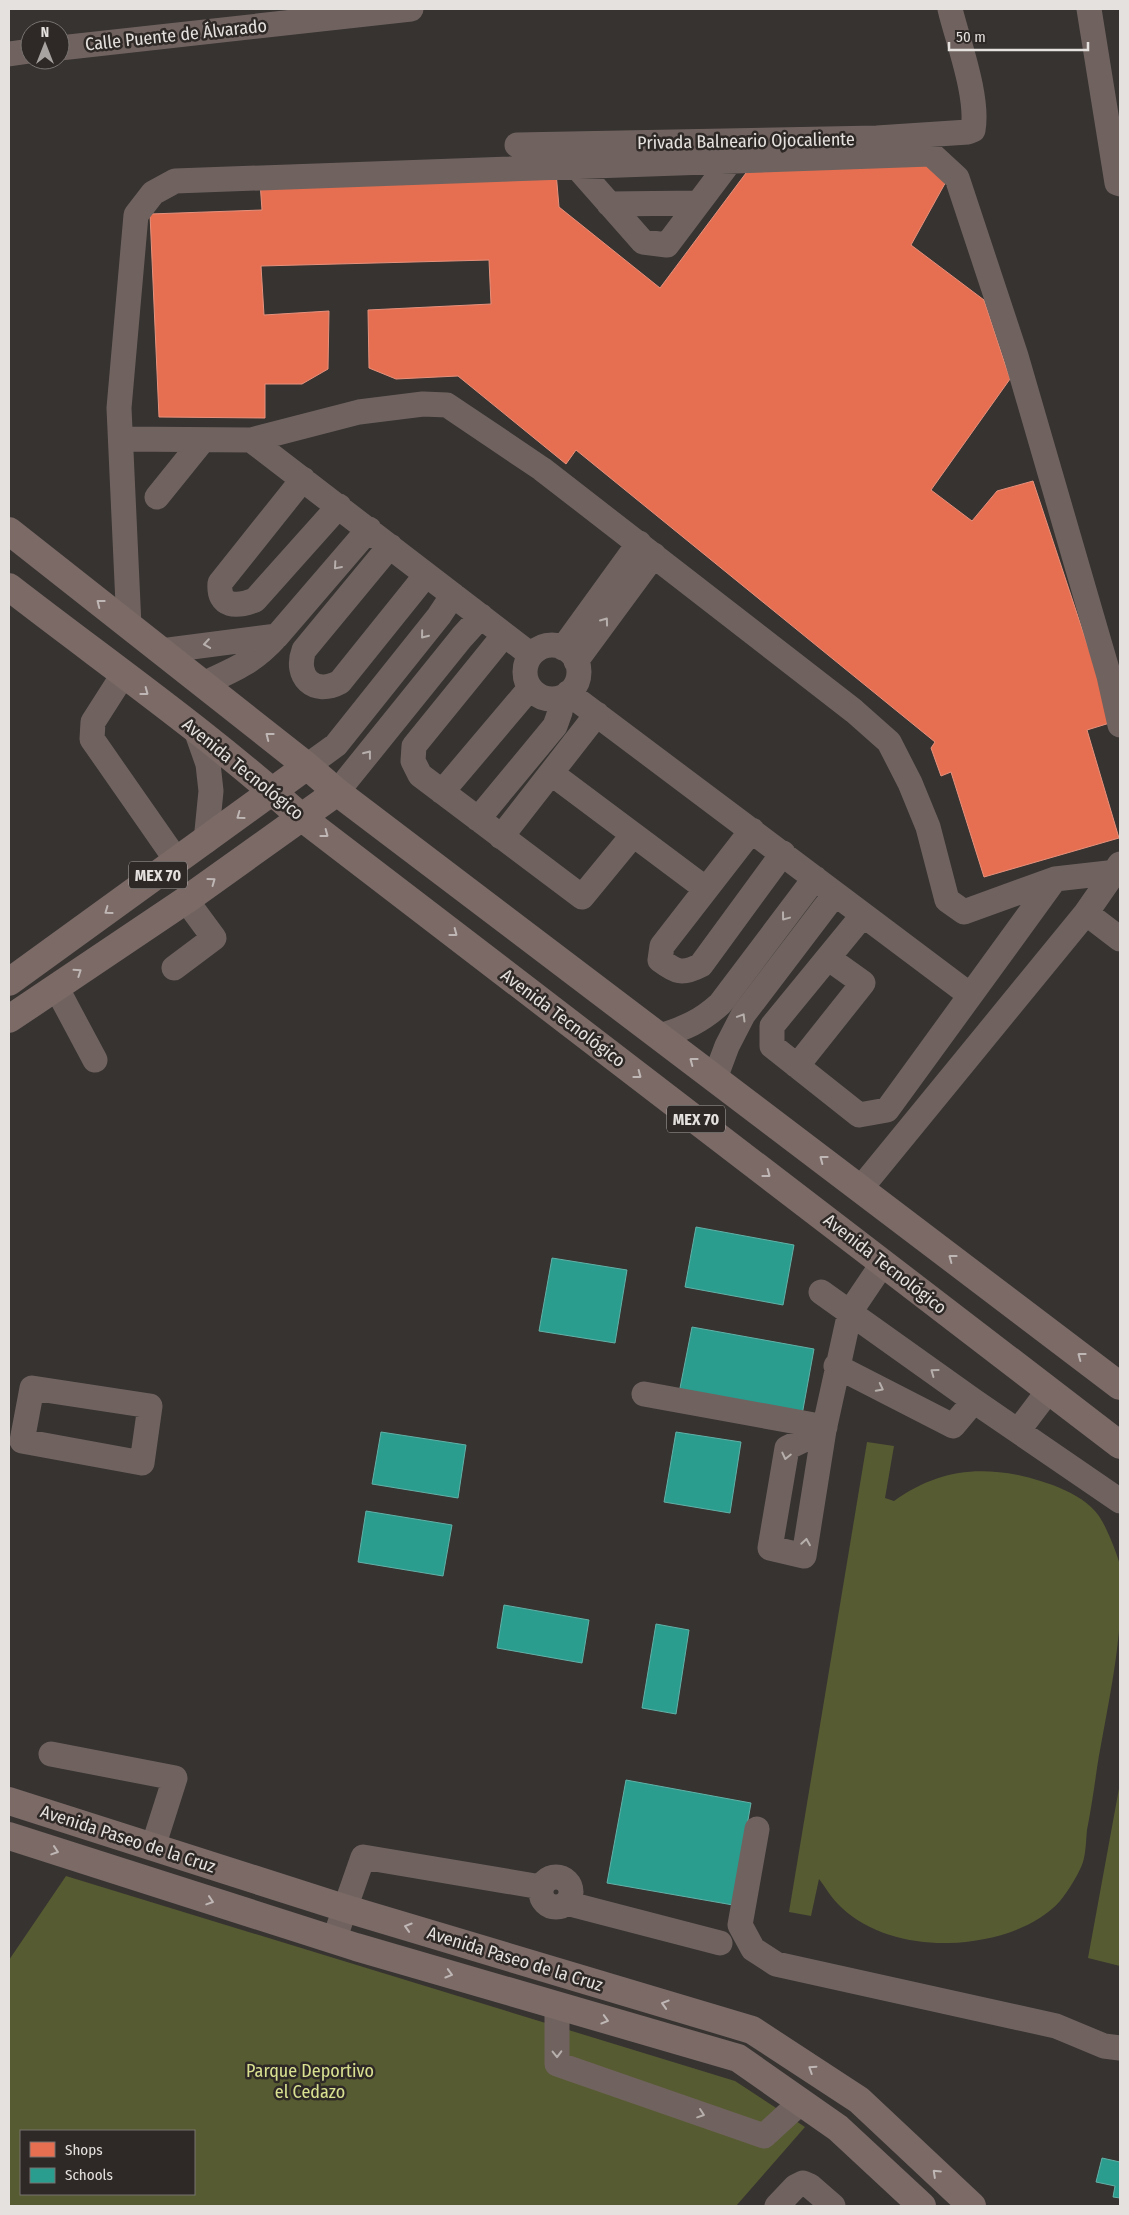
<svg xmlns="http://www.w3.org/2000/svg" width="1129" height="2215" viewBox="0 0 1129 2215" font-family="'Fira Sans Condensed',sans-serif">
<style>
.green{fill:#575b32;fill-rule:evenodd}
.shops{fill:#e76f51;stroke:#e6917c}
.schools{fill:#2a9d8f;stroke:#62b1a7}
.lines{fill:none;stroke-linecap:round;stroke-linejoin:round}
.minor{stroke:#70635f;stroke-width:25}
.major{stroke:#7b6a66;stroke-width:28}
.oneway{stroke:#b6afac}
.oneway2{stroke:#bfb7b5}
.labels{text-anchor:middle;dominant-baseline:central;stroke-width:5;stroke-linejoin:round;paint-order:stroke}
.shield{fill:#2e2926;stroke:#adaaa8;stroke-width:1}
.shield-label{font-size:16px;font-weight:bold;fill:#e4e1df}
.street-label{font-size:18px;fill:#e4e1df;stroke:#2e2926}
.park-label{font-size:18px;fill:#d9e191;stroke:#2e2926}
</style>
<rect width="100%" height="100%" fill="#363331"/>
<path class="green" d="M867,1442L894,1446L885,1498L894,1501C934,1473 970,1466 1018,1475C1045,1481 1088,1494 1102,1521C1107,1529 1120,1560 1120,1567C1125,1634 1108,1702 1097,1768C1094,1789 1091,1810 1087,1830C1086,1840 1086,1852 1083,1862C1079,1874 1068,1891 1060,1901C1034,1930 987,1942 949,1943C912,1944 869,1934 841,1907C832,1899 826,1888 819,1879L811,1916L789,1912Z
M1120,1783V1966L1088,1958Z
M66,1876L735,2081L805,2127L736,2206H9V1960ZM21,2131H194V2194H21Z"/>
<path class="shops" d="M925,161L948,178L911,245L984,300L1010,379L931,490L972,521L997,491L1033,481L1113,722L1087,730L1119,838L984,877L951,772L941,776L931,748L935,742L576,450L566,464L458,376L396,379L369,368L368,310L491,304L489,260L261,266L264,315L329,311L328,369L302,384H265V418L159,417L150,214L262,210L260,182L556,172L559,207L660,288L749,169Z"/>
<path class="schools" d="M696,1227L794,1245L783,1305L685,1287Z
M552,1258L627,1270L615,1343L539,1331Z
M692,1327L814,1349L802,1415L679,1393Z
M381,1432L466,1445L458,1498L372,1484Z
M676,1432L741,1442L730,1513L664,1502Z
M366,1511L452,1525L443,1576L358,1562Z
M504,1605L589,1620L582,1663L497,1648Z
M656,1624L689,1630L676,1714L642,1708Z
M626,1780L751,1803L733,1905L607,1883Z
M1102,2158L1120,2162V2198L1113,2197L1115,2186L1096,2182Z"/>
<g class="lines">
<path class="minor" d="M1089,9L1117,183L1120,184
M60,48L411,9
M9,54L30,51
M517,145L877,138L968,132L973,130C979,97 958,42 950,9
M576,166L643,242L667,245L731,160
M609,204L698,203
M122,439L251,440L359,412L423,404L447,405L542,469L854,711L889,742L910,783L928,827L947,900L964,912L1055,879L887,1110L859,1115L772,1046V1026L863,915
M251,440L531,655
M303,479L220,583C218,608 237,607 255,600L339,506
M157,497L203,440
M390,546L304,650C294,677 314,696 340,682L426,575
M129,626L119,408L136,215L153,193L175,181L931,154L957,178L1016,356L1109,676L1120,725
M504,635L414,746L413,761L420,775L582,897L633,835
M525 672a27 27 0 1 1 54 0a27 27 0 1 1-54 0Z
M563,648L639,543
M161,651L277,636L369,529
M576,661L654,555
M123,675L93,722L92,739L177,861
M203,684C234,670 254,662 277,636
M568,693L970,995
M196,730L208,764L211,791L206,841
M307,766L336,745L439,616L453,595
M551,773L706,889
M337,792L462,637L481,616
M442,792L530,688
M478,819L555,726L560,712L561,698
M752,830L662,946L660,960C676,972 682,975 701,965L783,853
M501,837L597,714
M1055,879L1117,872
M1086,913L1120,939
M174,968L214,938L186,900
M56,987L95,1060
M660,1036C685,1028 700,1022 720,1004L815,878
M797,1066L863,983L828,958
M715,1078L727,1046L743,1015L835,894
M861,1188L1086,913L1120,864
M821,1292L974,1401L1120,1501
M836,1366L953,1426L974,1401
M32,1388L150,1406L142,1463L22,1441Z
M644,1394L825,1427
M824,1430L787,1448L770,1548L804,1556L824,1430L850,1312L883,1263
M1018,1431L1049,1390
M51,1754L175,1778L153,1847
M757,1829L740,1925L753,1949L776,1964L1056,2026L1104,2046L1120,2048
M541 1892a15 15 0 1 1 30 0a15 15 0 1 1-30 0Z
M566,1903L720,1943
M334,1940L363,1857L541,1887
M557,2006V2064L764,2136L801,2102
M777,2206L795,2187L803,2183L810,2186L833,2206"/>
<path class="major" d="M9,531L307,766L337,792L1120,1386
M9,587C107,663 209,734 301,817L1120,1445
M9,982L307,766
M9,1019L186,900L337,792
M9,1801L344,1908L752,2030L859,2100L972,2206
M9,1836L356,1947L738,2058L838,2128L922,2206"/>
</g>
<defs><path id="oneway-chevron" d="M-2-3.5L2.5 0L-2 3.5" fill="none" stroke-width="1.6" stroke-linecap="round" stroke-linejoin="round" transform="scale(1.25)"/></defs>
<g class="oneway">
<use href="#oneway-chevron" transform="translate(337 566) rotate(131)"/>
<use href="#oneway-chevron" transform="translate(605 621) rotate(-54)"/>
<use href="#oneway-chevron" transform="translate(424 635) rotate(129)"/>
<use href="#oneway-chevron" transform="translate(207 644) rotate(171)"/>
<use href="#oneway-chevron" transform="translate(368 754) rotate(-52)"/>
<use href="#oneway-chevron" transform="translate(785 917) rotate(127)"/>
<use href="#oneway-chevron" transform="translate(742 1017) rotate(-59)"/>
<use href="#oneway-chevron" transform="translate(934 1372) rotate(-144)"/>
<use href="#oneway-chevron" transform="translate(880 1388) rotate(27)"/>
<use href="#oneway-chevron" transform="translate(786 1456) rotate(103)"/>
<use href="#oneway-chevron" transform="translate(806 1542) rotate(-81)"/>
<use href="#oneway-chevron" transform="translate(557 2054) rotate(89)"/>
<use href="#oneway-chevron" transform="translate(701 2114) rotate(19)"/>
</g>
<g class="oneway2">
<use href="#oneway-chevron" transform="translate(100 603) rotate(-142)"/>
<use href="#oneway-chevron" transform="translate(145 692) rotate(37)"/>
<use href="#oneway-chevron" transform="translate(269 736) rotate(-142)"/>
<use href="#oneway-chevron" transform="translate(240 816) rotate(144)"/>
<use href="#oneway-chevron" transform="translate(325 834) rotate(37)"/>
<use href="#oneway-chevron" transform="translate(212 881) rotate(-36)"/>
<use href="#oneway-chevron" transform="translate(108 911) rotate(144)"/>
<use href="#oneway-chevron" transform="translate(454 933) rotate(37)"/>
<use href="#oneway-chevron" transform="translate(78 972) rotate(-34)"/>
<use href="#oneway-chevron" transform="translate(693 1061) rotate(-143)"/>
<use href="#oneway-chevron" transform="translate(638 1075) rotate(37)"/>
<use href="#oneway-chevron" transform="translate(823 1159) rotate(-143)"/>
<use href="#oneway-chevron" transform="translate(767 1174) rotate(37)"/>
<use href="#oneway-chevron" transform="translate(952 1258) rotate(-143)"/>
<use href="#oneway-chevron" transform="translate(1081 1356) rotate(-143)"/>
<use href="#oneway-chevron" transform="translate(55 1851) rotate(18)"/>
<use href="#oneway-chevron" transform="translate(210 1901) rotate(18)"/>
<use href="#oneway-chevron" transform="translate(408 1927) rotate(-163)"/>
<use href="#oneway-chevron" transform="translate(449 1974) rotate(16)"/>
<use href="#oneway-chevron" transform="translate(665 2004) rotate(-163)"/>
<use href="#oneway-chevron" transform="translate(605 2020) rotate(16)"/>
<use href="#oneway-chevron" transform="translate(812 2069) rotate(-147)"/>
<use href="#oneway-chevron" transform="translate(936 2173) rotate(-137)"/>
</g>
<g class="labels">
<g class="shield">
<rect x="129" y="861.5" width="58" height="27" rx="4"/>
<rect x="667" y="1105.5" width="58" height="27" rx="4"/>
</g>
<g class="shield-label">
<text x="158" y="875">MEX 70</text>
<text x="696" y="1119">MEX 70</text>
</g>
<g class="street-label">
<text transform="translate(176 35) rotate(-6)">Calle Puente de Álvarado</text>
<text transform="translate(746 141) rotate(-1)">Privada Balneario Ojocaliente</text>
<text transform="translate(243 769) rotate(39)">Avenida Tecnológico</text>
<text transform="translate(563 1018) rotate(37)">Avenida Tecnológico</text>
<text transform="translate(885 1264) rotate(38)">Avenida Tecnológico</text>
<text transform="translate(128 1839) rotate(18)">Avenida Paseo de la Cruz</text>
<text transform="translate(515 1959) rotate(17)">Avenida Paseo de la Cruz</text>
</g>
<g class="park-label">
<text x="310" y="2071">Parque Deportivo<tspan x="310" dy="21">el Cedazo</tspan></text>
</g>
</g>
<rect width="1129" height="2215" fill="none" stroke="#e4e1df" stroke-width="20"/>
<rect x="20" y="2130" width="175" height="65" fill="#2e2926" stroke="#777370"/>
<rect x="30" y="2142" width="25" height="15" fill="#e76f51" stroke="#777370"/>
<text x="65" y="2155" font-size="15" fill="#e4e1df">Shops</text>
<rect x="30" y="2168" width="25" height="15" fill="#2a9d8f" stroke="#777370"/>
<text x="65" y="2180" font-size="15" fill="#e4e1df">Schools</text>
<g transform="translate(45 45)"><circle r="24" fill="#2e2926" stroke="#777370"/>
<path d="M0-4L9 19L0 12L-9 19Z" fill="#a7a4a2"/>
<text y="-8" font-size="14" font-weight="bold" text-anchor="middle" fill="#e4e1df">N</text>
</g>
<path d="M949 42v8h139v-8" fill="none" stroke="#e4e1df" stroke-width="2.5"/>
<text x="956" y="42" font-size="15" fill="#e4e1df" stroke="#2e2926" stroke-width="4" paint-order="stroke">50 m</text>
</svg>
